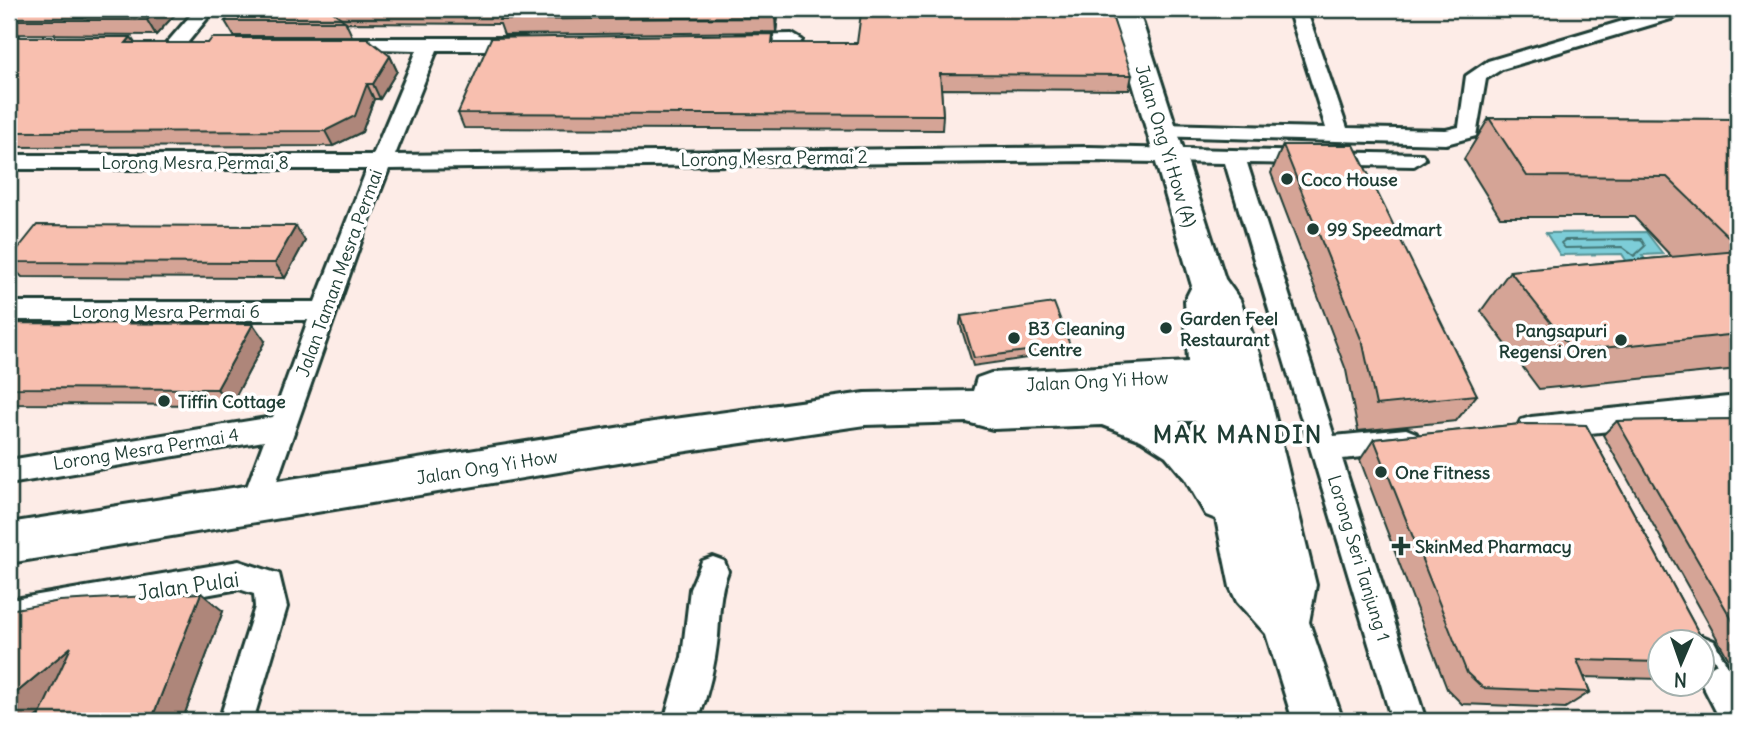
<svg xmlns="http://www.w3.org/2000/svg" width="1747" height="730" viewBox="0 0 1747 730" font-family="Delius,sans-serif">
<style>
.water{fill:#7dcdd8;stroke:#579396;stroke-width:2}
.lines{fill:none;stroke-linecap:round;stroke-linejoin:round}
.shore{stroke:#457776;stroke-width:2}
.street-casing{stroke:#1f3d34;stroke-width:6}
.secondary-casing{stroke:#1f3d34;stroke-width:6}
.street{fill:#fff;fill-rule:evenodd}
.secondary{fill:#fff;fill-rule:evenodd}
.wall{fill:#d5a496;stroke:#1f3d34;stroke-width:2}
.shaded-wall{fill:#ae867a;stroke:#1f3d34;stroke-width:2}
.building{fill:#f8bfaf;stroke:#1f3d34;stroke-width:2}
.poi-dot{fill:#1f3d34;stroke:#fff;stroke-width:2.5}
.labels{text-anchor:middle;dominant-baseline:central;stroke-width:7;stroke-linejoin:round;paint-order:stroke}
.street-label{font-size:18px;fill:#1f3d34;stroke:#fff}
.poi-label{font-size:18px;font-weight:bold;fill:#1f3d34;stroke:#fff;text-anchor:start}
.near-street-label{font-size:21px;fill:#1f3d34;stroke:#fff}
.district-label{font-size:24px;font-weight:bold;letter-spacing:2px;fill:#1f3d34;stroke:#fff}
</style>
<rect width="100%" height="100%" fill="#fdece7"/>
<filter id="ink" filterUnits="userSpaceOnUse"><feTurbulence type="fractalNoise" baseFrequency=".0143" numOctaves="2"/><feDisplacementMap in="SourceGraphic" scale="14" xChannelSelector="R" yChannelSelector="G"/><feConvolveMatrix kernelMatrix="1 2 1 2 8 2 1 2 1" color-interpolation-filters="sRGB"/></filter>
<g filter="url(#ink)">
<path class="water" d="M1646,232L1663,254L1642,255L1649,265H1629L1622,254L1560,255L1546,233Z"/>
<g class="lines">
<path class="shore" d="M1641,239L1645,246L1634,256L1622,247L1565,248L1561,243L1565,240Z"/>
<g class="street-casing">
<path id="street" d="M24,9H44L16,36L9,38V22Z
M196,9H215L183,48H169L166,44Z
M1288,9H1306L1347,128L1446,130L1459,127L1466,76L1488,61L1660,10H1674L1676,14L1674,18L1502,69L1486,79L1476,136L1446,144L1154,136L1150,131L1154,126L1161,124L1326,128Z
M792,34L802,40L799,44L738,47L728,41L738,35Z
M339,38H525L535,44L525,50H437L395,155L1089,147L1422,154L1425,159L1414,166L1247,163L1334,436L1406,429L1416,433L1420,441L1416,449L1406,453L1342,459L1426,721H1392L1225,163L1089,161L389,169L363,236L266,512L256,516L246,512L241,503L264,441L9,484V460L273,417L308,320H9V302H315L367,169H9V155H373L417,50L332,48L329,44Z
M1738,396V418L1531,439L1521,436L1517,428L1521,420L1531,417Z
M713,557L724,561L728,571C719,593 720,612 718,636C715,665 708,694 698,721H664L682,657L690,589L702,561Z
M239,561L279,574L287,607L253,721H219L255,607L254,594L239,589L9,630V600Z
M1702,636L1714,641L1738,686V721H1721L1702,684V642H1690Z"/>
</g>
<g class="secondary-casing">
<path id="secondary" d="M1111,9H1138L1225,279L1240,300L1261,359L1316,585L1309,622L1343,721H1293L1266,634L1237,602L1230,587L1216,519L1206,515L1185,479L1166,456L1141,440L1102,425L993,429L967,422L865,425L667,454L9,563V523L667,420L865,393L973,391L977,378L991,373L1188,362L1185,300L1192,286ZM1179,421H1196L1199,435Z"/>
</g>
<use href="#street" class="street"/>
<use href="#secondary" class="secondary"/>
</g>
<path class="wall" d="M9,9H180L156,35L18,34L9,22Z
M235,9H779L776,32L504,35L500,24L346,23L352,36H234L225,21Z
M773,34L774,43H857L1132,75L1129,90L941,89L943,115L942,130L464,128L458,113Z
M9,37L390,56L397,71L380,99H374L362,132L333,146L9,147Z
M1489,118L1738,119V369L1539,389L1481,311L1510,271L1672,257L1634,217H1500L1464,159Z
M1283,145L1477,395L1456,421L1358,431L1346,370L1271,173Z
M305,241L285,278L22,277L9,264V260Z
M961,316L1070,345L1068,352L973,366L960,324Z
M9,323L265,341L231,405L9,404Z
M1738,419V676L1603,435L1617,421Z
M1521,424L1586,425L1715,663L1702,671V642H1660V679L1584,677L1590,692L1565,708L1462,704L1447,689L1360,460L1374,439Z
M9,610L223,611L182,721H37L40,713L31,721H9Z"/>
<path class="shaded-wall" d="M9,9H21L9,20Z
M157,9H180L156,35L147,20Z
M776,9H779L776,32L775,17Z
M131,37L141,52L126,43Z
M390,56L397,71L380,99L373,84Z
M367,84L374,99L362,132L333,146L325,131Z
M296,226L305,241L285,278L275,263Z
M253,324L265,341L231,405L217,389Z
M201,593L223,611L182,721H151Z
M71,647L98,664L31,721H23L9,714V699Z"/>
<path class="building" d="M19,9H157L147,20H9V18Z
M235,9H329L345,21H225Z
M500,9H776L775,17L499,20L504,9Z
M861,13H1111L1132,75L940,74L943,115L458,113L491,38L773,34L772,43H857Z
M9,37H131L126,43H208L212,38H367L390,56L373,84H367L355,116L325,131L9,132Z
M1489,118L1738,119V246L1667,177L1527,176Z
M1283,145H1354L1477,395L1376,405L1363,344Z
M37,225L296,226L275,263L9,262V260Z
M1738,251V334L1573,351L1510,271Z
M1054,303L1070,345L974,358L961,316Z
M9,323L253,324L217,389L9,388Z
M1738,419V630L1617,421Z
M1521,424L1586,425L1715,663H1702V642H1660V662L1577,660L1590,692L1483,688L1467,673L1374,439Z
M201,593L151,721H37L71,647L9,699V610L60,601Z"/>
</g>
<g class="poi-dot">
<circle cx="1287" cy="179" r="7"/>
<circle cx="1313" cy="229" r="7"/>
<circle cx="1166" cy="328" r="7"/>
<circle cx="1014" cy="338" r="7"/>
<circle cx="1621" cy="340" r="7"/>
<circle cx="164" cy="401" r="7"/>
<circle cx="1381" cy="472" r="7"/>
<path d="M1397.5 535.5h7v7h7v7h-7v7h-7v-7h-7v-7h7z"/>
</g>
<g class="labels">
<g class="street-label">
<text transform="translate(1166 146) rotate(73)">Jalan Ong Yi How (A)</text>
<text transform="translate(774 158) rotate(-1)">Lorong Mesra Permai 2</text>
<text x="195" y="162">Lorong Mesra Permai 8</text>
<text transform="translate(339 273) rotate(-70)">Jalan Taman Mesra Permai</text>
<text x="166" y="311">Lorong Mesra Permai 6</text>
<text transform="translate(1097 381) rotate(-3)">Jalan Ong Yi How</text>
<text transform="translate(146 449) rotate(-9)">Lorong Mesra Permai 4</text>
<text transform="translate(487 467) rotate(-9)">Jalan Ong Yi How</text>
<text transform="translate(1359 558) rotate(73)">Lorong Seri Tanjung 1</text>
</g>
<g class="poi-label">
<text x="1301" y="179">Coco House</text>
<text x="1327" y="229">99 Speedmart</text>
<text x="1180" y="318">Garden Feel<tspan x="1180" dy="21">Restaurant</tspan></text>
<text x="1028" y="328">B3 Cleaning<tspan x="1028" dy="21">Centre</tspan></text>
<text x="1607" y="330" text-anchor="end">Pangsapuri<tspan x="1607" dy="21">Regensi Oren</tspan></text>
<text x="178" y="401">Tiffin Cottage</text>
<text x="1395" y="472">One Fitness</text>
<text x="1415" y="546">SkinMed Pharmacy</text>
</g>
<g class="near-street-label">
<text transform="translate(188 586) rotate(-8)">Jalan Pulai</text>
</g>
<g class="district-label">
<text x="1238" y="434">MAK MANDIN</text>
</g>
</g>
<rect width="1747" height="730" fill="none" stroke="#fff" stroke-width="35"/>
<rect x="18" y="18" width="1712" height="695" fill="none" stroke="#1f3d34" stroke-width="2.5" filter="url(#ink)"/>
<g transform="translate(1681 663) rotate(182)"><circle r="33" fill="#ffffff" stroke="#a5b1ae" stroke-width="2"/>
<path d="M0-5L12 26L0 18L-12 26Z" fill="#1f3d34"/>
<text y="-10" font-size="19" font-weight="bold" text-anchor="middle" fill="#1f3d34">N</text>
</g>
</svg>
